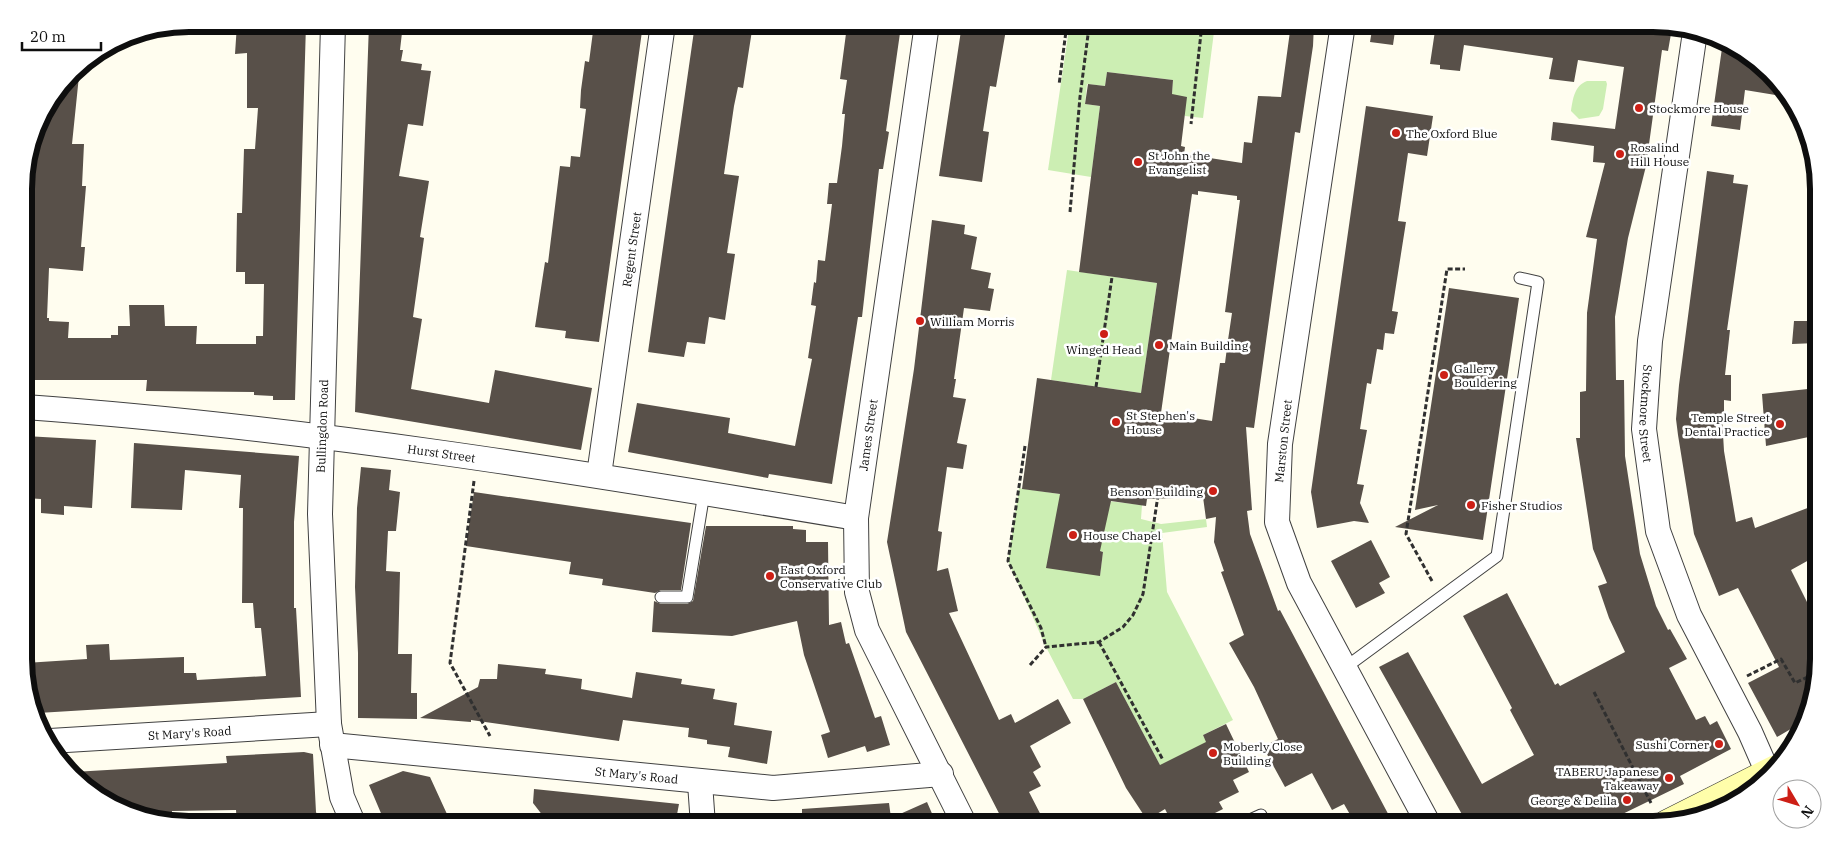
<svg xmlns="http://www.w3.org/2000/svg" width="1842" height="849" viewBox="0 0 1842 849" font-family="'IBM Plex Serif',serif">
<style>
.green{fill:#cceeb3}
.building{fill:#585049;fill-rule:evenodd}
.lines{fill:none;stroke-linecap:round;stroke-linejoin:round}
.lane-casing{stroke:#414141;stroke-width:13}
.street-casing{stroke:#414141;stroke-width:26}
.secondary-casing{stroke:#303030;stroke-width:29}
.path{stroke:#303030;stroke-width:3;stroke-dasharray:5 2.5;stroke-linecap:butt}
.lane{stroke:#fff;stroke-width:11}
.street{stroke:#fff;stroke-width:24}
.secondary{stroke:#fffeaa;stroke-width:28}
.poi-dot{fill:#cd1f16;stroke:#fff;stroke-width:2}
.labels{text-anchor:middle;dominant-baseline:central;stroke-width:5;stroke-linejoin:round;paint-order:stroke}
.poi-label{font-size:12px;fill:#0e0e0e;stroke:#fff;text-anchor:start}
.street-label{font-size:12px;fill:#0e0e0e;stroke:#fff}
.rim{fill:none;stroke:#0e0e0e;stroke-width:6}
</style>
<rect width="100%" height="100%" fill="#fffdef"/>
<path class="green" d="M1067,24H1215L1203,118L1185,116L1172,94L1173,80L1107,72L1105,86L1087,84L1085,104L1100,106L1091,177L1048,170L1069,29L1067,28Z
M1587,81H1606L1607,84L1603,109L1599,116L1579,119L1571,111C1573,99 1574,86 1587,81Z
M1067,270L1157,283L1141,393L1051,380Z
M1019,488L1066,495L1100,575L1103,552L1100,551L1099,500L1142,505L1141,519L1161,524L1206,519L1207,527L1162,533L1167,592L1233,720L1203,735L1207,743L1162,769L1116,682L1083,699H1073L1046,647L1008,561Z"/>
<path class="building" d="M237,24H306L295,400H273V396L254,395V392L146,391L147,380H25L24,178L41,116L80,66L72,144H84L82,186H86L81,247H85L83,271L49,268L47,318H49V321L69,322L68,338H111V335H118V326H130L129,305H164L165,326H197L196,344H256V336H263L264,284H245V272H236L237,213H242L244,149H255L258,108H247V53L235,54Z
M369,24H403L400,50H403L401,61L422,64L421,70L431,71L423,126L408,124L399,176L429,181L420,237L424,238L413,317L422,319L411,389L489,403L495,370L592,388L581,450L355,412Z
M594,24H643L599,342L565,338L566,331L535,327L545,262L548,263L560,166L570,167L571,156L580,157L586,109L580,108L581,90L585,61L589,62Z
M695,24H753L743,88L738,87L734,106L724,174L739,176L727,253L735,254L725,320L709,317L705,344L687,342L684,357L648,352Z
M868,24H900V33L886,131L889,132L883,169H879L862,317H858L832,484L769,474L768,478L628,452L637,403L730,418L728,433L795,446L812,359L808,358L816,306L811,305L814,282L816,283L818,260L825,261L832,204H827L829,183H837L842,146L845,114H842L847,80L840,79L847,26L867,29Z
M962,24H1007L996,87L990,86L983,131L989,132L982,182L939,176Z
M1291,24H1314L1313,46L1300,133L1295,132L1254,428L1246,427L1252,510L1247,511L1250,534L1278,611L1280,610L1394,825H1356L1344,804L1332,810L1312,773L1285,787L1263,747L1278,739L1254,687L1229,643L1244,635L1221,572L1224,571L1214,542L1216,517L1206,519L1203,497L1147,499L1146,506L1111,501L1100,551L1103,552L1100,576L1046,568L1060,494L1022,489L1037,378L1141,393L1157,283L1079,272L1100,106L1085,104L1088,84L1105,86L1107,72L1173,80L1172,94L1187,97L1181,146L1185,147L1184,154L1242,163L1244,142L1252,143L1258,96L1281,97ZM1198,191L1237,196V200H1240L1225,312L1232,313L1228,340L1225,363H1220L1212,421L1161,413L1192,194L1198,195Z
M1373,24H1396L1393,45L1370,42Z
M1436,24H1653L1672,28L1668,51L1662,50L1646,166L1628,238L1615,317L1616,380H1624L1625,456L1640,554L1656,606L1668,630L1670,629L1687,659L1669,668L1696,720L1705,716L1710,725L1717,721L1731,749L1680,776L1684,784L1600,825H1468L1379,667L1408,652L1482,784L1534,755L1510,710L1512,708L1463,616L1507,593L1555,685L1558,683L1560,686L1625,652L1609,618L1598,586L1607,583L1593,549L1576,438H1580V392L1586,391L1587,313L1597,239L1586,237L1605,163L1593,162L1594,146L1551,140L1553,122L1615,129L1624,67L1578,60L1574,82L1549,79L1553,58L1464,45L1460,71L1440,69V65L1430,64Z
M1723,41L1784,89L1787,97L1745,90L1740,130L1711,126Z
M1366,106L1433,116L1427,156L1408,153L1398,221L1406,222L1392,311L1398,312L1394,334L1385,333L1383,350L1377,349L1371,384L1367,383L1360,429L1367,430L1357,484L1364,485L1360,503L1369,523L1354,521L1317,528L1311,492Z
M1707,171L1734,175L1733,183L1748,185L1727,330H1730L1725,375H1731V401L1724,400V417H1722L1724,451L1736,522L1752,517L1755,528L1818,504V555L1791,570L1809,606L1818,602V660L1806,720L1777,737L1748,683L1779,667L1738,588L1719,596L1694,534L1678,435L1676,419L1679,385Z
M932,220L965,225L964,234L977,237L971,269L991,273L988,288L994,289L990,311L964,308L954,379H956L953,397L966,399L957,443L967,445L963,469L947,467L938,531L942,532L937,571L948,568L958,611L949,613L999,720L1011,714L1015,723L1058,699L1071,723L1030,746L1041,767L1033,772L1041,786L1029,792L1046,825H1005L906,632L887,542L914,369Z
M1449,288L1519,298L1483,540L1395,527L1438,505L1415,510Z
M1794,321H1817V343L1792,344Z
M1817,388L1818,435L1766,446L1762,394Z
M25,436L96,440L92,508L64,506V515L41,513V499L25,498Z
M134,443L299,456L294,522V608H296L301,697L38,713L25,682V663L87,659L86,645L109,644L110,660L184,657V673H196L197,680L266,676L261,628H255L253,603H242L243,508H239L241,475L185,470L182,510L131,508Z
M361,467L391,470L389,490L400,492L396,531H388L386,571L400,572L398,654H412L411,693H417V719L358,718V653L355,587L357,508Z
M474,492L691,523L681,590H661L655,593L602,585L603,579L569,574L571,562L466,546Z
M706,526H793V529L806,530V542H828L829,625L841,622L846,644L849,643L875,718L881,716L890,745L867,752L865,746L828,758L821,735L830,732L804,655L797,621L732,636L652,632L654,601L661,604H687L693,601Z
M1371,540L1390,577L1379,583L1385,593L1356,608L1331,561Z
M498,664L546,669L545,674L582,679L581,689L632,698L636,672L682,679L681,684L715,689L713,699L737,703L734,725L772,731L767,764L728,757L730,747L707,744V740L688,737L689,728L623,720L619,741L471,720V722L420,718L478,687L480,679H497Z
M1116,682L1160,765L1206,742L1203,735L1226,724L1249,772L1233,780L1239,792L1219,802L1223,809L1205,818L1203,814L1179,825H1173L1165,809L1147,820L1126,788L1083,699Z
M304,752L313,754L316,812L321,825H237L236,810L172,811V822L126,813L73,772L227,763L226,756Z
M403,771L430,777L452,825H386L369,785Z
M534,789L679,804L675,825H550L533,803Z
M927,802L937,825H802V809L889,803L891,818Z"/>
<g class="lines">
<g class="lane-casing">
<path id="lane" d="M661,597H687L704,493
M1346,667L1497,556L1538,282L1520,278
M1239,825L1261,815"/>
</g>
<g class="street-casing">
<g id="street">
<path d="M333,24L320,514L329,724L342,797L354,825"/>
<path d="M927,24L856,518L857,592L867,630L965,825"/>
<path d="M1343,24L1280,444L1277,522L1299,583L1429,825"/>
<path id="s1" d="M1695,32L1650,341L1644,429L1658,531L1689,615L1750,732L1768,773"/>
<path id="s2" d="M25,407C304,427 580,472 856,518"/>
<path id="s3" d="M599,475L663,24"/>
<path id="s4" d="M50,741L329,724"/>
<path id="s5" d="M332,745L773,788L941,774"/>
<path d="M700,783L703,825"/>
</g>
</g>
<g class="secondary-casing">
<path id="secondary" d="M1667,824L1776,769"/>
</g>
<path class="path" d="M1016,24L1066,31L1059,85
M1166,24L1198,27L1201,33L1191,124
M1070,212L1080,97L1089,27L1093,24
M1096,387L1112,277
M1025,446L1008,561L1041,628L1046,647
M474,481L450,663L490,736
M1432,581L1406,534L1447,269H1465
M1099,642L1163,760
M1030,665L1046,647L1099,642L1123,627L1133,615L1143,594L1159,489
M1747,676L1781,659L1795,683L1816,673
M1594,692L1651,803"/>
<use href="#lane" class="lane"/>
<use href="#street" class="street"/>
<use href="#secondary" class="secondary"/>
</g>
<g class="poi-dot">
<circle cx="1639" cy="108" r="5"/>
<circle cx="1396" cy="133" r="5"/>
<circle cx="1620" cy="154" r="5"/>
<circle cx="1138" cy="162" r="5"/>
<circle cx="920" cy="321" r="5"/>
<circle cx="1104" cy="334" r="5"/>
<circle cx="1159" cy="345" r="5"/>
<circle cx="1444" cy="375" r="5"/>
<circle cx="1116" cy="422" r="5"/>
<circle cx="1780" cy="424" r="5"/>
<circle cx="1213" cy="491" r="5"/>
<circle cx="1471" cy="505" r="5"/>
<circle cx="1073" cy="535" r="5"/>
<circle cx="770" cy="576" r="5"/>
<circle cx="1719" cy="744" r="5"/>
<circle cx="1213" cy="753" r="5"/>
<circle cx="1669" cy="778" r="5"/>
<circle cx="1627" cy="800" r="5"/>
</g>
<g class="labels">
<g class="poi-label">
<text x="1649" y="108">Stockmore House</text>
<text x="1406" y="133">The Oxford Blue</text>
<text x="1630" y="147">Rosalind<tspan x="1630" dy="14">Hill House</tspan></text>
<text x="1148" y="155">St John the<tspan x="1148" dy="14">Evangelist</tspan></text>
<text x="930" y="321">William Morris</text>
<text x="1169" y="345">Main Building</text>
<text x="1104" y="349" text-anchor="middle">Winged Head</text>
<text x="1454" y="368">Gallery<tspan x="1454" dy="14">Bouldering</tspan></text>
<text x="1126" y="415">St Stephen's<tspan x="1126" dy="14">House</tspan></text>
<text x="1770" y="417" text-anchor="end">Temple Street<tspan x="1770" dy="14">Dental Practice</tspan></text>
<text x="1203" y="491" text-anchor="end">Benson Building</text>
<text x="1481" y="505">Fisher Studios</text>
<text x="1083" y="535">House Chapel</text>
<text x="780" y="569">East Oxford<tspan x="780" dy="14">Conservative Club</tspan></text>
<text x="1709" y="744" text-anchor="end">Sushi Corner</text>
<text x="1223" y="746">Moberly Close<tspan x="1223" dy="14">Building</tspan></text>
<text x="1659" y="771" text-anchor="end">TABERU Japanese<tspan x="1659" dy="14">Takeaway</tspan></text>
<text x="1617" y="800" text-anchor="end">George &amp; Delila</text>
</g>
<g class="street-label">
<text stroke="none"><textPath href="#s3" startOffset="228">Regent Street</textPath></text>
<text stroke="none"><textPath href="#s1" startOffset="385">Stockmore Street</textPath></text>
<text transform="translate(322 426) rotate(-88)">Bullingdon Road</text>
<text transform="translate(868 435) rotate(-82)">James Street</text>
<text transform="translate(1283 441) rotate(-84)">Marston Street</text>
<text stroke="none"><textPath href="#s2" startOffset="419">Hurst Street</textPath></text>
<text stroke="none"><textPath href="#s4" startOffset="140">St Mary's Road</textPath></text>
<text stroke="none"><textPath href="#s5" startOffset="306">St Mary's Road</textPath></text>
</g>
</g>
<path d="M0 0H1842V849H0ZM189 32H1653A157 157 0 0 1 1810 189V659A157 157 0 0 1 1653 816H189A157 157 0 0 1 32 659V189A157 157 0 0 1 189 32Z" fill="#fff" fill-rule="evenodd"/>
<path class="rim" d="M189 32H1653A157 157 0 0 1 1810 189V659A157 157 0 0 1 1653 816H189A157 157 0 0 1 32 659V189A157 157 0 0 1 189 32Z"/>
<g transform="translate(1797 804) rotate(128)"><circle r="24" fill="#ffffff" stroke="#9f9f9f"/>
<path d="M0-4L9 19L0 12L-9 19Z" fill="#cd1f16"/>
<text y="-8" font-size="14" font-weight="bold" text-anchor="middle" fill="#0e0e0e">N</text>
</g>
<path d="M22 42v8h79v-8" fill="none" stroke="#0e0e0e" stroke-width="2.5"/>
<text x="30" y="42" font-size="15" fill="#0e0e0e" stroke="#ffffff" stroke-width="4" paint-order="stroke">20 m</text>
</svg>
